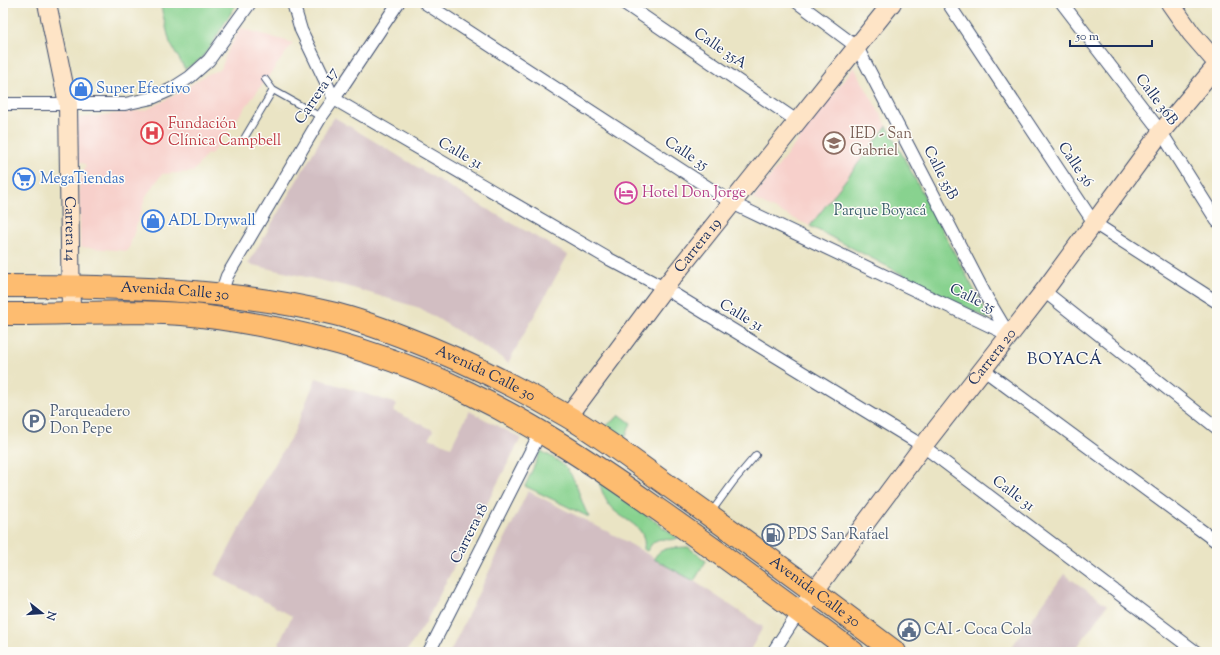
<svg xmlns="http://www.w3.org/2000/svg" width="1220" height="655" viewBox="0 0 1220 655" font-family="'Sorts Mill Goudy',serif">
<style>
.built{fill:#f7d0cb}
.industrial{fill:#d2bec2}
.green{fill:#88d28f;stroke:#528076}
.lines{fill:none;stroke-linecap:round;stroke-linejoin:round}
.lane-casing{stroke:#3a4a6d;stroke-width:8}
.street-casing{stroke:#3a4a6d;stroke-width:14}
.secondary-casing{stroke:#3a4a6d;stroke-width:20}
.highway-casing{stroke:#3a4a6d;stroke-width:24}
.lane{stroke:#fff;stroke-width:6}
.street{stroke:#fff;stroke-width:12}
.secondary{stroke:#fee4c6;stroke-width:18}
.highway{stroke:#fdbc70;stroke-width:22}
.labels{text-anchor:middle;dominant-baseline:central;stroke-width:3;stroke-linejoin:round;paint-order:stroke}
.street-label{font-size:15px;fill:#1b2f5e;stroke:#fdfcf7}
.shop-label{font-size:15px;fill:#366cbe;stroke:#fdfcf7;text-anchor:start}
.health-label{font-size:15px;fill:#be3a42;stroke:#fdfcf7;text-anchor:start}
.education-label{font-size:15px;fill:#785e54;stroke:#fdfcf7;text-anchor:start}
.hotel-label{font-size:15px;fill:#b23c85;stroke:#fdfcf7;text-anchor:start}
.park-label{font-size:15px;fill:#3c606d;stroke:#fdfcf7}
.service-label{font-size:15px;fill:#4e5e75;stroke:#fdfcf7;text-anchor:start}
.neighbourhood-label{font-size:16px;letter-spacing:1px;fill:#1b2f5e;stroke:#fdfcf7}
</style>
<rect width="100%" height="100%" fill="#fdfcf7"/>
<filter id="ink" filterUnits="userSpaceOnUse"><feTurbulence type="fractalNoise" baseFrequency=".025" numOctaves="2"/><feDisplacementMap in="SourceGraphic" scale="8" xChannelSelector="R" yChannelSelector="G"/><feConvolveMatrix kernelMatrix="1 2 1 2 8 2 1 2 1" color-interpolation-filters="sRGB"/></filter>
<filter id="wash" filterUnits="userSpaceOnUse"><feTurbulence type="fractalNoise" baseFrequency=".012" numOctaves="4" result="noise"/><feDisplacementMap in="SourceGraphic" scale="16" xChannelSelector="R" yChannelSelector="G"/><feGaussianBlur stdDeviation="0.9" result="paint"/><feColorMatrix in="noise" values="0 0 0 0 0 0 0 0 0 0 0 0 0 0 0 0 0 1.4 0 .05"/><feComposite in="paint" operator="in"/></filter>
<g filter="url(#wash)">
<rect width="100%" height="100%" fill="#eae4c4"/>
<path class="built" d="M241,28L293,43L211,154H207L193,172L162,174L146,196L128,251L80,247L79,184L86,165L78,161L77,118L146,110L175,95L206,75L221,69L227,52Z
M854,67L887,126L810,226L753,199Z"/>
<path class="industrial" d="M334,117L480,205L568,255L508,363L499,356L420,308L346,286L248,264Z
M316,378L397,404L394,411L433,430L429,438L451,447L469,411L521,438L442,590L425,624L406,652H275L292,616L215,575L266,479L294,432Z
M528,491L618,537L694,581L763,627L749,652H450Z
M1064,574L1107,605L1074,652H1008Z"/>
<path class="green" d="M160,3H237L210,47L201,59L185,69L170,43Z
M887,126L990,320L810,226Z
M620,415L631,423L625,438L606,426Z
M541,451C550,456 560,461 567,469C578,482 580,502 589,517L525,486Z
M598,480L678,538C663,544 659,531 647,551L644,549C648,524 621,521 609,505C604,498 601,488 598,480Z
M688,547L706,561L694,581L654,559C660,546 675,548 688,547Z"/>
</g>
<g filter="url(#ink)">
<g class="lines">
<g class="lane-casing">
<path id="lane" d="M265,79L273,90
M244,140L245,137L273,90L321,117
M712,511L734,481L756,455"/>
</g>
<g class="street-casing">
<path id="street" d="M293,3L301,30L334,99L609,259L664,288L923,446L1196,652
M425,3L732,203L1009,335
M624,3L797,121
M798,3L857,47L987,298L1009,335
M948,3L1094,223L1217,302
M1062,3L1161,132L1217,221
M3,104H125L152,98L170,90L190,77L209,60L250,3
M1044,291L1217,428
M221,294L227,276L321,117L334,99L398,3
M984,370L1217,542
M429,652L541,431
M773,652L799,612"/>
</g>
<g class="secondary-casing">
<g id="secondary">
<path id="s1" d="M47,3L68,104L71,314"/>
<path d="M1170,3L1191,33L1217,63"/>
<path id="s2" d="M568,417L664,288L892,3"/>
<path id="s3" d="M799,612L923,446L1044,291L1161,132L1217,65"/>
</g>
</g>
<g class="highway-casing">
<g id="highway">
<path id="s4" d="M3,286C114,286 227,288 335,314C358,320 380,328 401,336C459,358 514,385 567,416C603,437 636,463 670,487C746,541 821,596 895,652"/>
<path d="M3,314C74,315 146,307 216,318C302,330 390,354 469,393C533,424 592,463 650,504C719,552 786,602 853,652"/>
</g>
</g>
<use href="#lane" class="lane"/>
<use href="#street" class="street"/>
<use href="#secondary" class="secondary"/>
<use href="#highway" class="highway"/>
</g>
</g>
<defs>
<g id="shop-ring" transform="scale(1.15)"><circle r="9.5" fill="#fdfcf7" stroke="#3f7fe0" stroke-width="1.5"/><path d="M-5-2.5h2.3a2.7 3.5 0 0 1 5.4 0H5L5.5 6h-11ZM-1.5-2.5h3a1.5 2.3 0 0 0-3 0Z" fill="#3f7fe0"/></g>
<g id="hospital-ring" transform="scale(1.15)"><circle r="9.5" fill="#fdfcf7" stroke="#e0444e" stroke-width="1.5"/><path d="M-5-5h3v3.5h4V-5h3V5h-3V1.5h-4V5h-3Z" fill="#e0444e"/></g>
<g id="school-ring" transform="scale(1.15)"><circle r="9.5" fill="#fdfcf7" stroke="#8d6e63" stroke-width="1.5"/><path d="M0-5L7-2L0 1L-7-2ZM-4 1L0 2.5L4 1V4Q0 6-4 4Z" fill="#8d6e63"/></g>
<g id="supermarket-ring" transform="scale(1.15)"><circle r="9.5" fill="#fdfcf7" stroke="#3f7fe0" stroke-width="1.5"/><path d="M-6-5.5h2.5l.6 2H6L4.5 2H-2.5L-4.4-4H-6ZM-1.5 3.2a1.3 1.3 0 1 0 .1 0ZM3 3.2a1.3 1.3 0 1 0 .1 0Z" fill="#3f7fe0"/></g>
<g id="hotel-ring" transform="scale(1.15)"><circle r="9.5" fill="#fdfcf7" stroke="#d1479c" stroke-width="1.5"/><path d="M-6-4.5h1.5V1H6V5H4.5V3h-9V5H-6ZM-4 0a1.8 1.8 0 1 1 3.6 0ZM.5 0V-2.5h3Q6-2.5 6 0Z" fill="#d1479c"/></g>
<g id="parking-ring" transform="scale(1.15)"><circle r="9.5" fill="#fdfcf7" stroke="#5c6f8a" stroke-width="1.5"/><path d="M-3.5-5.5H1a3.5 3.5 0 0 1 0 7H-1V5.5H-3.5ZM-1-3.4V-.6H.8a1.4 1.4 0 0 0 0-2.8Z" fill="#5c6f8a"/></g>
<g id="fuel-ring" transform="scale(1.15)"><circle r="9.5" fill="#fdfcf7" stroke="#5c6f8a" stroke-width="1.5"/><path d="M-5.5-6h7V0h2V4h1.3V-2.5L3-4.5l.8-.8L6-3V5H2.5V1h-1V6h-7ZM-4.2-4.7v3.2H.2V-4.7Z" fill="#5c6f8a"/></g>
<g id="civic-ring" transform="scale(1.15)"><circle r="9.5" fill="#fdfcf7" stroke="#5c6f8a" stroke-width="1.5"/><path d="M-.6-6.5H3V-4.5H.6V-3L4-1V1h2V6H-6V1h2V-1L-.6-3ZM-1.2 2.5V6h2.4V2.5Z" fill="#5c6f8a"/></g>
</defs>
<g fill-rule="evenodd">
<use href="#shop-ring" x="81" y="89"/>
<use href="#hospital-ring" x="152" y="133"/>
<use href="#school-ring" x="834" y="143"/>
<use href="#supermarket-ring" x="24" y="179"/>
<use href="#hotel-ring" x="626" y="193"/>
<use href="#shop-ring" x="153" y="221"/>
<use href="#parking-ring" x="34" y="421"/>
<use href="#fuel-ring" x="773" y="535"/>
<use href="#civic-ring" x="909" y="630"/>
</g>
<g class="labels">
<g class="street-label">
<text transform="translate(720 49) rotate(34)">Calle 35A</text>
<text transform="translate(317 96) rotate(-56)">Carrera 17</text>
<text transform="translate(1156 100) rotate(53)">Calle 36B</text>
<text transform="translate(460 154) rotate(30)">Calle 31</text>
<text transform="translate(686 154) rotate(33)">Calle 35</text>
<text transform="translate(1075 165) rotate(56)">Calle 36</text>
<text transform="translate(940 173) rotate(63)">Calle 35B</text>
<text stroke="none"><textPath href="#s1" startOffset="228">Carrera 14</textPath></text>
<text stroke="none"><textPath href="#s2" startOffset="215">Carrera 19</textPath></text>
<text stroke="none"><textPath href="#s4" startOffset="172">Avenida Calle 30</textPath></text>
<text transform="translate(972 299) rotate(26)">Calle 35</text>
<text transform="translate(741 316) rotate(31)">Calle 31</text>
<text stroke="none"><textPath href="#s3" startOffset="320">Carrera 20</textPath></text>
<text stroke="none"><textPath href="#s4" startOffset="496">Avenida Calle 30</textPath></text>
<text transform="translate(1013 494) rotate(37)">Calle 31</text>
<text transform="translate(470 534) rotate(-63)">Carrera 18</text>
<text stroke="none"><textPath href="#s4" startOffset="892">Avenida Calle 30</textPath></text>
</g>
<g class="shop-label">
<text x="96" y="89">Super Efectivo</text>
<text x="40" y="179">MegaTiendas</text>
<text x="168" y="221">ADL Drywall</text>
</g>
<g class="health-label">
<text x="168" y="124">Fundación<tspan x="168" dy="17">Clínica Campbell</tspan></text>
</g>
<g class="education-label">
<text x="850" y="134">IED - San<tspan x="850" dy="17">Gabriel</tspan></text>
</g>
<g class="hotel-label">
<text x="642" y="193">Hotel Don Jorge</text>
</g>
<g class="park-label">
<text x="880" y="211">Parque Boyacá</text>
</g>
<g class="service-label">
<text x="50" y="412">Parqueadero<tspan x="50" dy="17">Don Pepe</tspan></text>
<text x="788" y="535">PDS San Rafael</text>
<text x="924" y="630">CAI - Coca Cola</text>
</g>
<g class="neighbourhood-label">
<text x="1065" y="360">BOYACÁ</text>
</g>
</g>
<rect width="1220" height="655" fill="none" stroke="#fdfcf7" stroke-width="16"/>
<g transform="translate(42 613) rotate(107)" stroke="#fdfcf7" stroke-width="3" paint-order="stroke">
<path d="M0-3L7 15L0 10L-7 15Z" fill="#1b2f5e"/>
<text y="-6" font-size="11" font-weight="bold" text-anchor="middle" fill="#1b2f5e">N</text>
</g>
<path d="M1070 40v6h82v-6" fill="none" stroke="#1b2f5e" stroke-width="2"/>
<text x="1076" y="40" font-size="12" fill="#1b2f5e" stroke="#fdfcf7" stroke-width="3" paint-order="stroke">50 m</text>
</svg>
